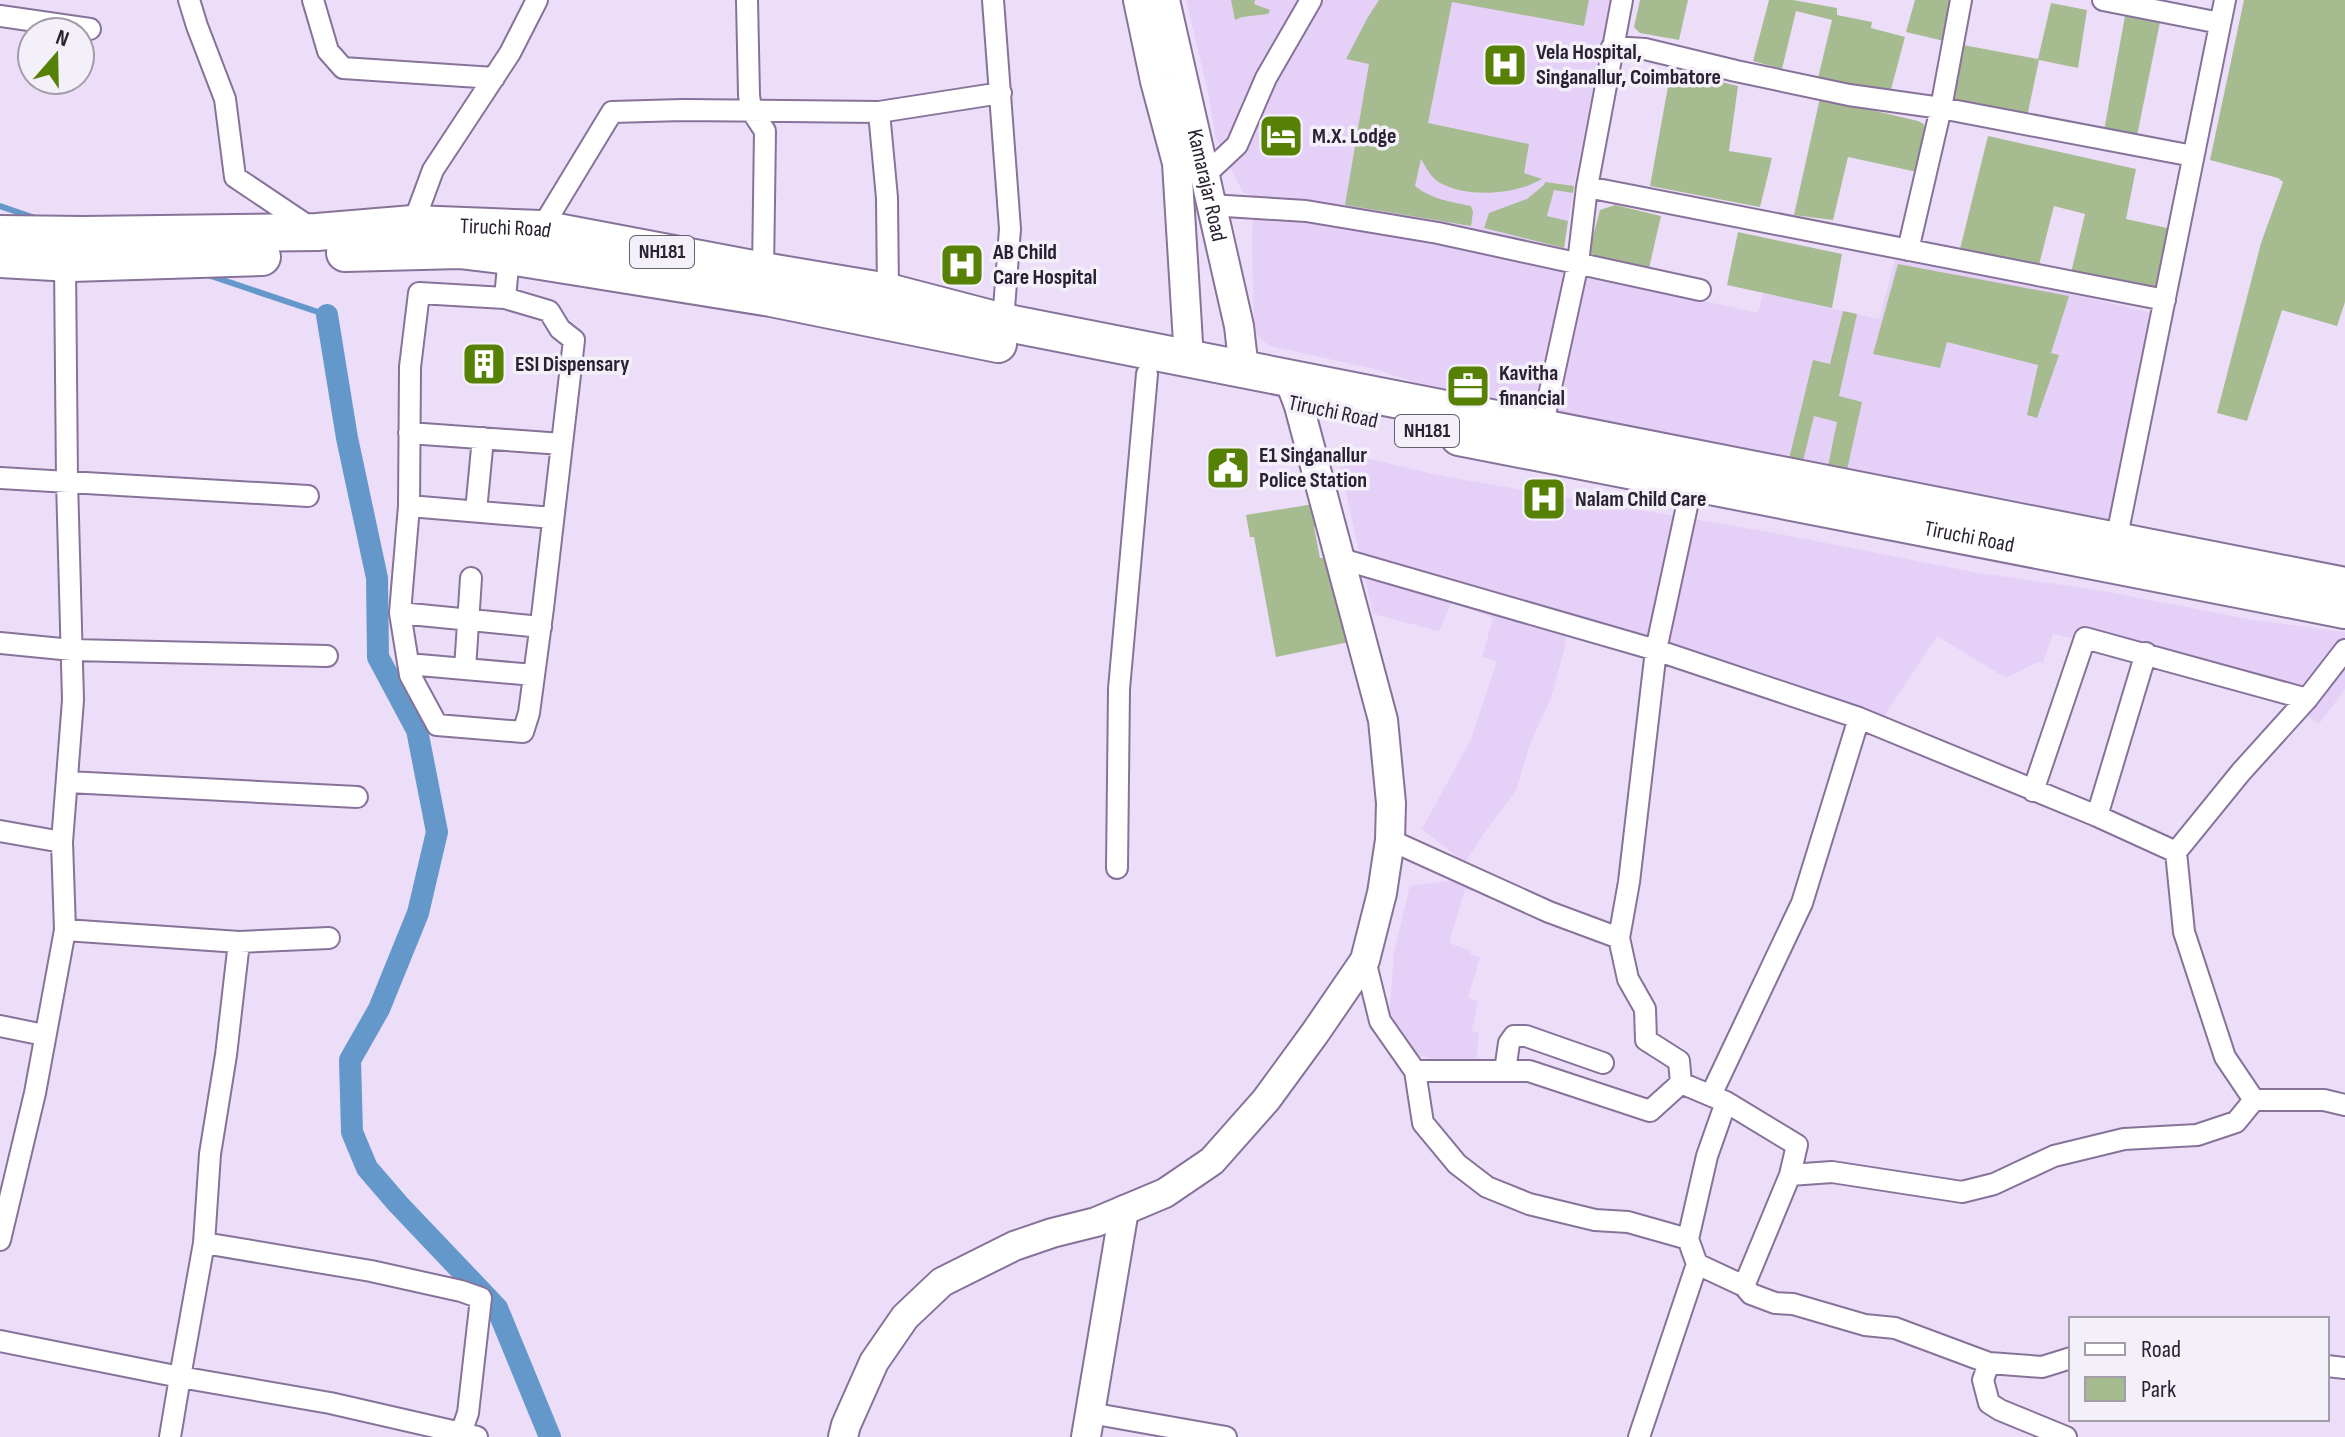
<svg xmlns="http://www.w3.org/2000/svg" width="2345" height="1437" viewBox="0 0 2345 1437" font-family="'Sofia Sans Condensed',sans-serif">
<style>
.built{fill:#e5d0f8}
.green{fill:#a7bb91}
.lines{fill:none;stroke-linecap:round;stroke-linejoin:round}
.stream{stroke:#6598ca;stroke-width:6}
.canal{stroke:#6598ca;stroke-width:22}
.street-casing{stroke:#877299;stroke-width:24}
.secondary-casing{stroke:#877299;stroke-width:32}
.highway-casing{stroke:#877299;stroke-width:40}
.street{stroke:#fff;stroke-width:20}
.secondary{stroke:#fff;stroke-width:28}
.highway{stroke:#fff;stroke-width:36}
.labels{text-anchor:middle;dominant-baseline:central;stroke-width:7;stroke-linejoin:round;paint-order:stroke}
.shield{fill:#f4f0f9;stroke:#675f6d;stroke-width:2}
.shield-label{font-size:20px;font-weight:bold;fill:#2a2131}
.poi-label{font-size:22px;font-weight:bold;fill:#2a2131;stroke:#f4f0f9;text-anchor:start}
.street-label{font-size:22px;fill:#2a2131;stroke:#f4f0f9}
</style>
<rect width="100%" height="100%" fill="#ecdef9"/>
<path class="built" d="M1186,0H1474L1585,20L1589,0H1610L1574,186L1561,269L1758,313L1763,293L1879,319L1895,260L2071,294L2157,314L2113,523L2020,501L1789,459L1421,384L1374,369L1270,346L1260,339L1254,329L1252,242L1254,195L1243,193L1215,136L1209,96Z
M1361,457L1447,477L1774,533L1979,573L2098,590L2254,620L2345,632V689L2319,724L2285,701L2087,641L2053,634L2043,663L2038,662L2006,678L1937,636L1883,718L1661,658L1566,636L1564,650L1551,698L1530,744L1516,791L1484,833L1465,863L1422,829L1471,739L1497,661L1482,657L1493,618L1452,602L1439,631L1373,614L1340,467Z
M1453,880L1473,888L1472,891L1465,889L1449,943L1471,951L1470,954L1480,957L1468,998L1478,1001L1472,1031L1479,1032L1476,1066L1451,1064L1409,1053L1389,1020L1394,952L1410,886Z"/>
<path class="green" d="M1231,0H1255L1254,4L1270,10L1268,14L1242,17L1235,20Z
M1379,0H1589L1584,26L1452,2L1428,123L1529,144L1524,173L1542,179C1515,195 1468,198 1440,183C1430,177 1426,167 1421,159L1415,186C1431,199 1451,202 1471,206L1473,212L1471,226L1345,205L1369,64L1346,59L1368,17Z
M1640,0H1688L1679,40L1640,33L1634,27Z
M1769,0H1793L1837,8V15L1872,22L1871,28L1905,37L1890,93L1818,78L1832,20L1796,11L1782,69L1753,61Z
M1915,0H1951L1944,41L1906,32Z
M2244,0H2345V302L2337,326L2282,310L2247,421L2217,413L2261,243L2283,182L2278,178L2210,160Z
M2051,3L2087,10L2078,68L2039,60L2027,117L1957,103L1952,94L1963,45L2038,59Z
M2125,16L2160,22L2137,136L2104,131Z
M1671,70L1738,86L1729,151L1772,158L1760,207L1650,186Z
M1820,98L1918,121L1924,124L1925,132L1917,172L1848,157L1833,220L1794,215Z
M1988,136L2136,169L2126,219L2172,229L2159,291L2071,273L2085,214L2054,206L2039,265L1960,249Z
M1545,182L1574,186L1573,193L1554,190L1547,216L1568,221L1564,248L1484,228L1489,213L1527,199L1544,185Z
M1615,205L1661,216L1649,268L1588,255L1600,210Z
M1738,232L1842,254L1832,308L1727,285Z
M1898,264L2069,296L2051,353L2059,355L2037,418L2027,415L2038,365L1947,342L1940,368L1873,354Z
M1843,311L1857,314L1839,396L1862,402L1847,470L1828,466L1837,422L1814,416L1803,461L1789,459L1813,360L1830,364Z
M1314,504L1319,526L1314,527L1320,558H1326L1349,642L1276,657L1254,537H1250L1246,515Z"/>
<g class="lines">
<path class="stream" d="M0,206L38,219
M205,274L327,315"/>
<path class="canal" d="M327,315L347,438L377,578L378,657L417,730L437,832L418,913L379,1009L350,1060L352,1132L367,1168L398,1204L497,1308L550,1437"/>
<g class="street-casing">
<path id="street" d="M189,0L197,26L225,99L235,177L311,228
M313,0L328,51L343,68L494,78
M747,0L749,95L751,110L765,131L763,271
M993,0L1010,229L1003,322
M2103,0L2220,23
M0,16L90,29
M1612,47L1645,49L1736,71L1849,95L1941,108L2193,156
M879,112L887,198L888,292
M1204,176L1237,145L1266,78L1311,0
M1587,187L2165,300
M1210,205L1306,211L1438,233L1700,290
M413,224L433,170L510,53L537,0
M541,229L612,112L683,110L879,112L1001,93
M1908,250L1941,108L1961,0
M505,298L549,311L560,329L574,340L543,608L529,713L523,732L437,725L410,675L400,613L409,506L410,367L419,293L505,298L509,256
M1542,428L1578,263L1587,187L1622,0
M409,433L562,444
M0,478L308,496
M409,506L553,518
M476,511L483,438
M2116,541L2225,0
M1338,558L1656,650L1859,718L2097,816L2176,852L2184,932L2225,1057L2254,1100H2324L2345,1105
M400,613L541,627
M0,643L72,650L327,656
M408,664L465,669L471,578
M465,669L534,675
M68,782L357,797
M2033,791L2085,638L2307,699
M2097,816L2146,653
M0,831L62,842
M1390,840L1549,912L1619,938
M2176,852L2241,772L2307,699L2345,650
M1117,868L1119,689L1147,374
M65,930L239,942L329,938
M239,942L226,1055L210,1154L204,1243L180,1377L330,1403L461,1433
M1365,960L1380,1021L1415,1071L1423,1123L1457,1164L1487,1187L1529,1204L1595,1220L1628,1222L1688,1239L1697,1264L1744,1286L1751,1294L1775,1303L1793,1304L1865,1325L1895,1328L1989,1363L2042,1367L2071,1358
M0,1026L44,1035
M1415,1071H1529L1650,1111L1681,1083L1726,1102L1797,1145L1790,1175
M1505,1071L1509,1043L1514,1036H1526L1603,1063
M1681,1083L1679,1061L1646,1040L1645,1009L1628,979L1619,938L1629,882L1656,650L1692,483
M1711,1095L1802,903L1859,718
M1688,1239L1707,1156L1726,1102
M0,1240L35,1093L65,930L62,842L73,700L67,481L65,263
M204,1243L371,1271L461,1291L481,1298L468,1413L461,1433L477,1437
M1744,1286L1790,1175L1832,1172L1962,1192L1994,1184L2054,1156L2124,1139L2197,1135L2236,1122L2254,1100
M0,1341L180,1377L170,1437
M1989,1363L1983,1380L1989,1403L2000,1410L2066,1437
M2327,1366L2345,1368
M1090,1413L1226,1437
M1639,1437L1697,1264"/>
</g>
<g class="secondary-casing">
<g id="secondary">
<path d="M1138,0L1155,81L1177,163L1189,359"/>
<path id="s1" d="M1165,0L1239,326L1244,370"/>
<path d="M843,1437L846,1425L874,1362L905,1317L942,1282L1014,1246L1052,1233L1096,1222L1165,1193L1212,1161L1266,1100L1315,1033L1365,960L1382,893L1390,840L1391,803L1383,720L1299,406L1289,379"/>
<path d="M1086,1437L1124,1210"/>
</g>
</g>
<g class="highway-casing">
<g id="highway">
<path id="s2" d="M0,234L83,235L317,232L413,224L541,229L763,271L888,292L1003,322L2345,586"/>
<path d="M345,253L459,250L509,256L771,298L998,344"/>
<path d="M0,259L71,263L262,257"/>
<path id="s3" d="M1459,437L2345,610"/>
</g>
</g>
<use href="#street" class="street"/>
<use href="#secondary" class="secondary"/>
<use href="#highway" class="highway"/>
</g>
<defs>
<g id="hospital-square" transform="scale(2.3)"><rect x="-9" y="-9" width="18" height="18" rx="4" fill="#578105" stroke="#f4f0f9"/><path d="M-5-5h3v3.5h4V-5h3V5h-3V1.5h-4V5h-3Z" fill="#fff"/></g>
<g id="hotel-square" transform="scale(2.3)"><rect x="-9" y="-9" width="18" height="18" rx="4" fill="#578105" stroke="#f4f0f9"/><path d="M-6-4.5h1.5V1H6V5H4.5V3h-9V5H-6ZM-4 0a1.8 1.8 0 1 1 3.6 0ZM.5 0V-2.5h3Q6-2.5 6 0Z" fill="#fff"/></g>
<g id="building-square" transform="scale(2.3)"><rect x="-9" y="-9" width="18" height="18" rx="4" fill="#578105" stroke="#f4f0f9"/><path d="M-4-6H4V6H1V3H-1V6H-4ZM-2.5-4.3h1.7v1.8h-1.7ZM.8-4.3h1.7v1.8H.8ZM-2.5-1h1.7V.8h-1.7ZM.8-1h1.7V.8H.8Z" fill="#fff"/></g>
<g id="office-square" transform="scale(2.3)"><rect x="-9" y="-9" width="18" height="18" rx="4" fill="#578105" stroke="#f4f0f9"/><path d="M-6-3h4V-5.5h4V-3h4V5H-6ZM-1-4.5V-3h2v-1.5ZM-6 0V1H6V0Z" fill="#fff"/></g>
<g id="civic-square" transform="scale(2.3)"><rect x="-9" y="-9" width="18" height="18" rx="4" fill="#578105" stroke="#f4f0f9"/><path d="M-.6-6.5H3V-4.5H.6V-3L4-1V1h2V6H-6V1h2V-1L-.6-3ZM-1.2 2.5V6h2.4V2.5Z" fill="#fff"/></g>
</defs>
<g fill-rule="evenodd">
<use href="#hospital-square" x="1505" y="65"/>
<use href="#hotel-square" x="1281" y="136"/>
<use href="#hospital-square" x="962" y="265"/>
<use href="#building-square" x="484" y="364"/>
<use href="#office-square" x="1468" y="386"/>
<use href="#civic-square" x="1228" y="468"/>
<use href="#hospital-square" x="1544" y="499"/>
</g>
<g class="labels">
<g class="shield">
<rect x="630" y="236" width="64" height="32" rx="6"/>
<rect x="1395" y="415" width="64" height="32" rx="6"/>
</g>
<g class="shield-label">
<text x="662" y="252">NH181</text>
<text x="1427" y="431">NH181</text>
</g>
<g class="poi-label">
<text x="1536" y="52">Vela Hospital,<tspan x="1536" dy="25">Singanallur, Coimbatore</tspan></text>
<text x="1312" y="136">M.X. Lodge</text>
<text x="993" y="252">AB Child<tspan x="993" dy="25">Care Hospital</tspan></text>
<text x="515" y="364">ESI Dispensary</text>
<text x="1499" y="373">Kavitha<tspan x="1499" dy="25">financial</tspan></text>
<text x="1259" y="455">E1 Singanallur<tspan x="1259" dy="25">Police Station</tspan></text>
<text x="1575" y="499">Nalam Child Care</text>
</g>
<g class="street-label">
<text stroke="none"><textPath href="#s1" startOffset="190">Kamarajar Road</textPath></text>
<text stroke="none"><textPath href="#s2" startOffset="506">Tiruchi Road</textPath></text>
<text transform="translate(1333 412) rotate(12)">Tiruchi Road</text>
<text stroke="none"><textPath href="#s3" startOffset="520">Tiruchi Road</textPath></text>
</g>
</g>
<rect x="2069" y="1317" width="260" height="104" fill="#f4f0f9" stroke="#a39da9" stroke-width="2"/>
<rect x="2085" y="1343" width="40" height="12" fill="#ffffff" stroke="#a39da9" stroke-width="2"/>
<text x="2141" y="1357" font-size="24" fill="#2a2131">Road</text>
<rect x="2085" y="1377" width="40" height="24" fill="#a7bb91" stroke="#a39da9" stroke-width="2"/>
<text x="2141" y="1397" font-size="24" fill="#2a2131">Park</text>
<g transform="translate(56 56) rotate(20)"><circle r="38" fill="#f4f0f9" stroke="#a39da9" stroke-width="2"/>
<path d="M0-6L14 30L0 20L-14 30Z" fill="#578105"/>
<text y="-12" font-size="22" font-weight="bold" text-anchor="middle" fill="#2a2131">N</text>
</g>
</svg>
